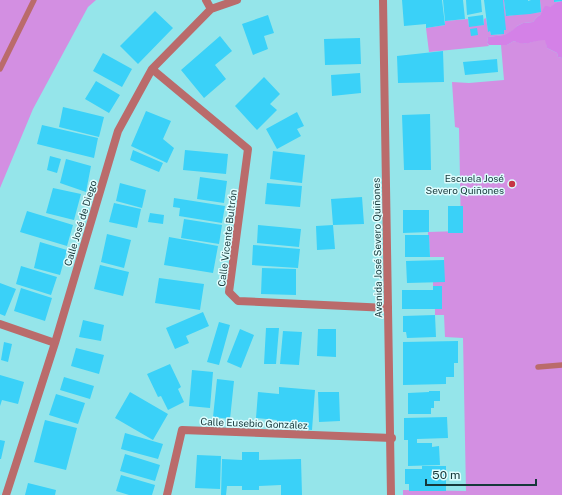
<svg xmlns="http://www.w3.org/2000/svg" width="562" height="495" viewBox="0 0 562 495" font-family="'Public Sans',sans-serif">
<style>
.green{fill:#d38fe2}
.forest{fill:#d481e7}
.building{fill:#3ad1f8}
.lines{fill:none;stroke-linecap:round;stroke-linejoin:round}
.service{stroke:#ba6b6b;stroke-width:5.5}
.minor{stroke:#ba6b6b;stroke-width:8}
.tertiary{stroke:#ba6b6b;stroke-width:8}
.poi-dot{fill:#c63645;stroke:#dffdfe;stroke-width:1.5}
.labels{text-anchor:middle;dominant-baseline:central;stroke-width:3;stroke-linejoin:round;paint-order:stroke}
.poi-label{font-size:10px;fill:#16383a;stroke:#dffdfe;text-anchor:end}
.street-label{font-size:10px;fill:#16383a;stroke:#dffdfe}
</style>
<rect width="100%" height="100%" fill="#95e5ea"/>
<path class="green" d="M0,0H96L88,7L33,109L0,188Z
M503,0H504L506,16L541,12L540,0H554V2H557C552,8 543,8 540,15L537,17L533,22L523,23L517,26L514,30L504,35L488,37L487,43L489,46L429,52L426,28L445,25V21L468,19L469,26L484,25V19L486,18L488,31H490L491,35L504,34Z
M537,40H546L547,48L557,53L558,57L562,58V495H403V490L466,491L463,338L445,337L444,315H435V309H442V287L433,286V282H444V257H430L429,236L428,235V232L461,231L459,128L455,127L452,82L469,83L504,80L501,45H507L514,41C522,44 529,44 537,40Z"/>
<path class="forest" d="M562,1V58L558,57L557,53L547,48L545,40C533,40 527,47 514,41L507,45H489L487,43L488,37L504,35L513,30L517,26L523,23L533,22L537,17L540,15L545,6H547L550,7L557,2Z"/>
<path class="building" d="M402,0H442L445,25L426,28V24L404,26Z
M443,0H463L465,19L445,21Z
M466,0H481L482,12L467,15Z
M484,0H503L506,30H504V34L491,35L490,31L488,32Z
M504,0H528V1L531,0H540L541,12L530,14L528,4L530,14L506,16Z
M554,0H562V1L554,2Z
M155,11L173,28L138,64L120,46Z
M268,15L274,33L264,36L268,49L253,55L242,24Z
M483,15L484,25L469,27L468,17Z
M477,28L478,35L471,36L470,29Z
M220,36L232,51L215,65L226,79L204,98L181,70Z
M360,38L361,64L325,65L324,39Z
M443,51L444,82L398,83L397,56Z
M103,53L132,69L122,87L93,71Z
M497,59L498,72L465,75L463,62Z
M360,73L361,93L332,96L331,75Z
M264,77L280,94L270,104L277,110L257,130L235,106Z
M96,81L120,95L109,113L85,99Z
M63,107L104,117L99,137L59,127Z
M146,111L171,121L163,139L174,148L167,163L131,146Z
M297,112L304,126L297,129L301,136L277,149L266,129Z
M430,114L431,170H404L402,115Z
M42,125L98,138L94,158L37,144Z
M133,150L163,163L159,172L130,160Z
M185,150L228,154L226,174L183,170Z
M273,151L305,155L302,183L270,179Z
M50,156L61,159L57,173L47,170Z
M66,159L91,166L86,192L60,183Z
M200,177L227,181L224,203L197,199Z
M120,183L146,190L142,208L116,201Z
M267,183L302,186L300,207L265,204Z
M53,188L81,194L74,220L46,213Z
M362,197L364,224L333,225L331,199Z
M174,198L225,206L222,223L179,216L180,208L173,207Z
M114,203L141,209L137,228L109,222Z
M448,206H463V233H448Z
M403,210H429V232L403,233Z
M27,211L73,225L67,246L20,232Z
M150,213L164,215L163,224L148,222Z
M184,219L222,225L219,244L181,238Z
M258,225L301,229L299,247L257,243Z
M333,225L335,249L317,250L316,226Z
M107,234L131,240L124,268L101,262Z
M405,235H429L430,257H405Z
M169,237L218,246L213,273L164,265Z
M40,242L67,250L60,275L34,268Z
M253,245L300,249L298,268L252,265Z
M444,260L445,282L407,283L406,261Z
M100,265L129,272L123,296L94,289Z
M21,266L57,277L51,295L16,284Z
M262,268L296,269V295L261,294Z
M159,278L204,284L200,310L155,303Z
M0,283L16,289L5,316L0,314Z
M433,286H442V309H402V290H433Z
M21,288L52,298L45,321L14,311Z
M203,312L209,326L186,336L189,343L175,349L166,328Z
M435,315L436,337L407,338L406,332H403V316Z
M83,320L104,325L101,341L79,337Z
M219,322L230,325L219,365L207,362Z
M266,328H279L276,364H264Z
M240,329L254,335L241,368L227,362Z
M318,329H336V357L317,356Z
M283,331L302,332L299,365L280,364Z
M458,341V363H454V377H446V384L403,385V342Z
M4,342L12,344L8,362L1,360Z
M76,348L104,355L99,374L71,366Z
M170,364L181,387L178,389L184,402L168,410L161,396L158,397L147,374Z
M192,370L213,372L210,408L189,406Z
M0,375L24,382L18,404L2,400L0,406Z
M64,377L94,386L90,399L60,390Z
M217,379L234,381L230,419L213,417Z
M279,387L315,390L312,430L276,427L277,420L256,418L258,392L279,394Z
M429,391H440V401H434V408H431V414H408V393L429,392Z
M130,392L168,414L153,440L115,418Z
M318,392H339L340,421L319,422Z
M56,394L85,403L78,424L49,415Z
M447,417L448,438L417,439V443H432V447L439,446L440,465L408,466V440H404V418Z
M45,420L77,428L66,470L34,462Z
M125,433L163,444L158,459L121,449Z
M0,440L5,441L1,459H0Z
M242,452H259V460L301,459L302,495H281V485L259,486V490H242V486H227L226,495H221L222,459L242,460Z
M125,454L160,465L155,481L120,471Z
M197,455L221,456L220,489L195,488Z
M422,466H446V491H409V484H405V469H422Z
M121,475L155,485L152,495H129L116,491Z
M28,483L56,490L55,495H25Z"/>
<g class="lines">
<path class="service" d="M0,69L34,0
M538,367L562,365"/>
<path class="minor" d="M206,0L211,9
M152,69L248,149L229,292L238,301L388,308
M0,324L55,343
M6,495L55,343L118,131L152,69L211,9L237,0
M167,495L182,430L392,438"/>
<path class="tertiary" d="M383,0L391,495"/>
</g>
<circle class="poi-dot" cx="512" cy="184" r="4"/>
<g class="labels">
<g class="poi-label">
<text x="504" y="178">Escuela José<tspan x="504" dy="12">Severo Quiñones</tspan></text>
</g>
<g class="street-label">
<text transform="translate(80 223) rotate(-73)">Calle José de Diego</text>
<text transform="translate(227 238) rotate(-83)">Calle Vicente Bultrón</text>
<text transform="translate(377 248) rotate(-91)">Avenida José Severo Quiñones</text>
<text transform="translate(254 423) rotate(2)">Calle Eusebio González</text>
</g>
</g>
<path d="M426 479v6h110v-6" fill="none" stroke="#16383a" stroke-width="2"/>
<text x="432" y="479" font-size="12" fill="#16383a" stroke="#dffdfe" stroke-width="3" paint-order="stroke">50 m</text>
</svg>
